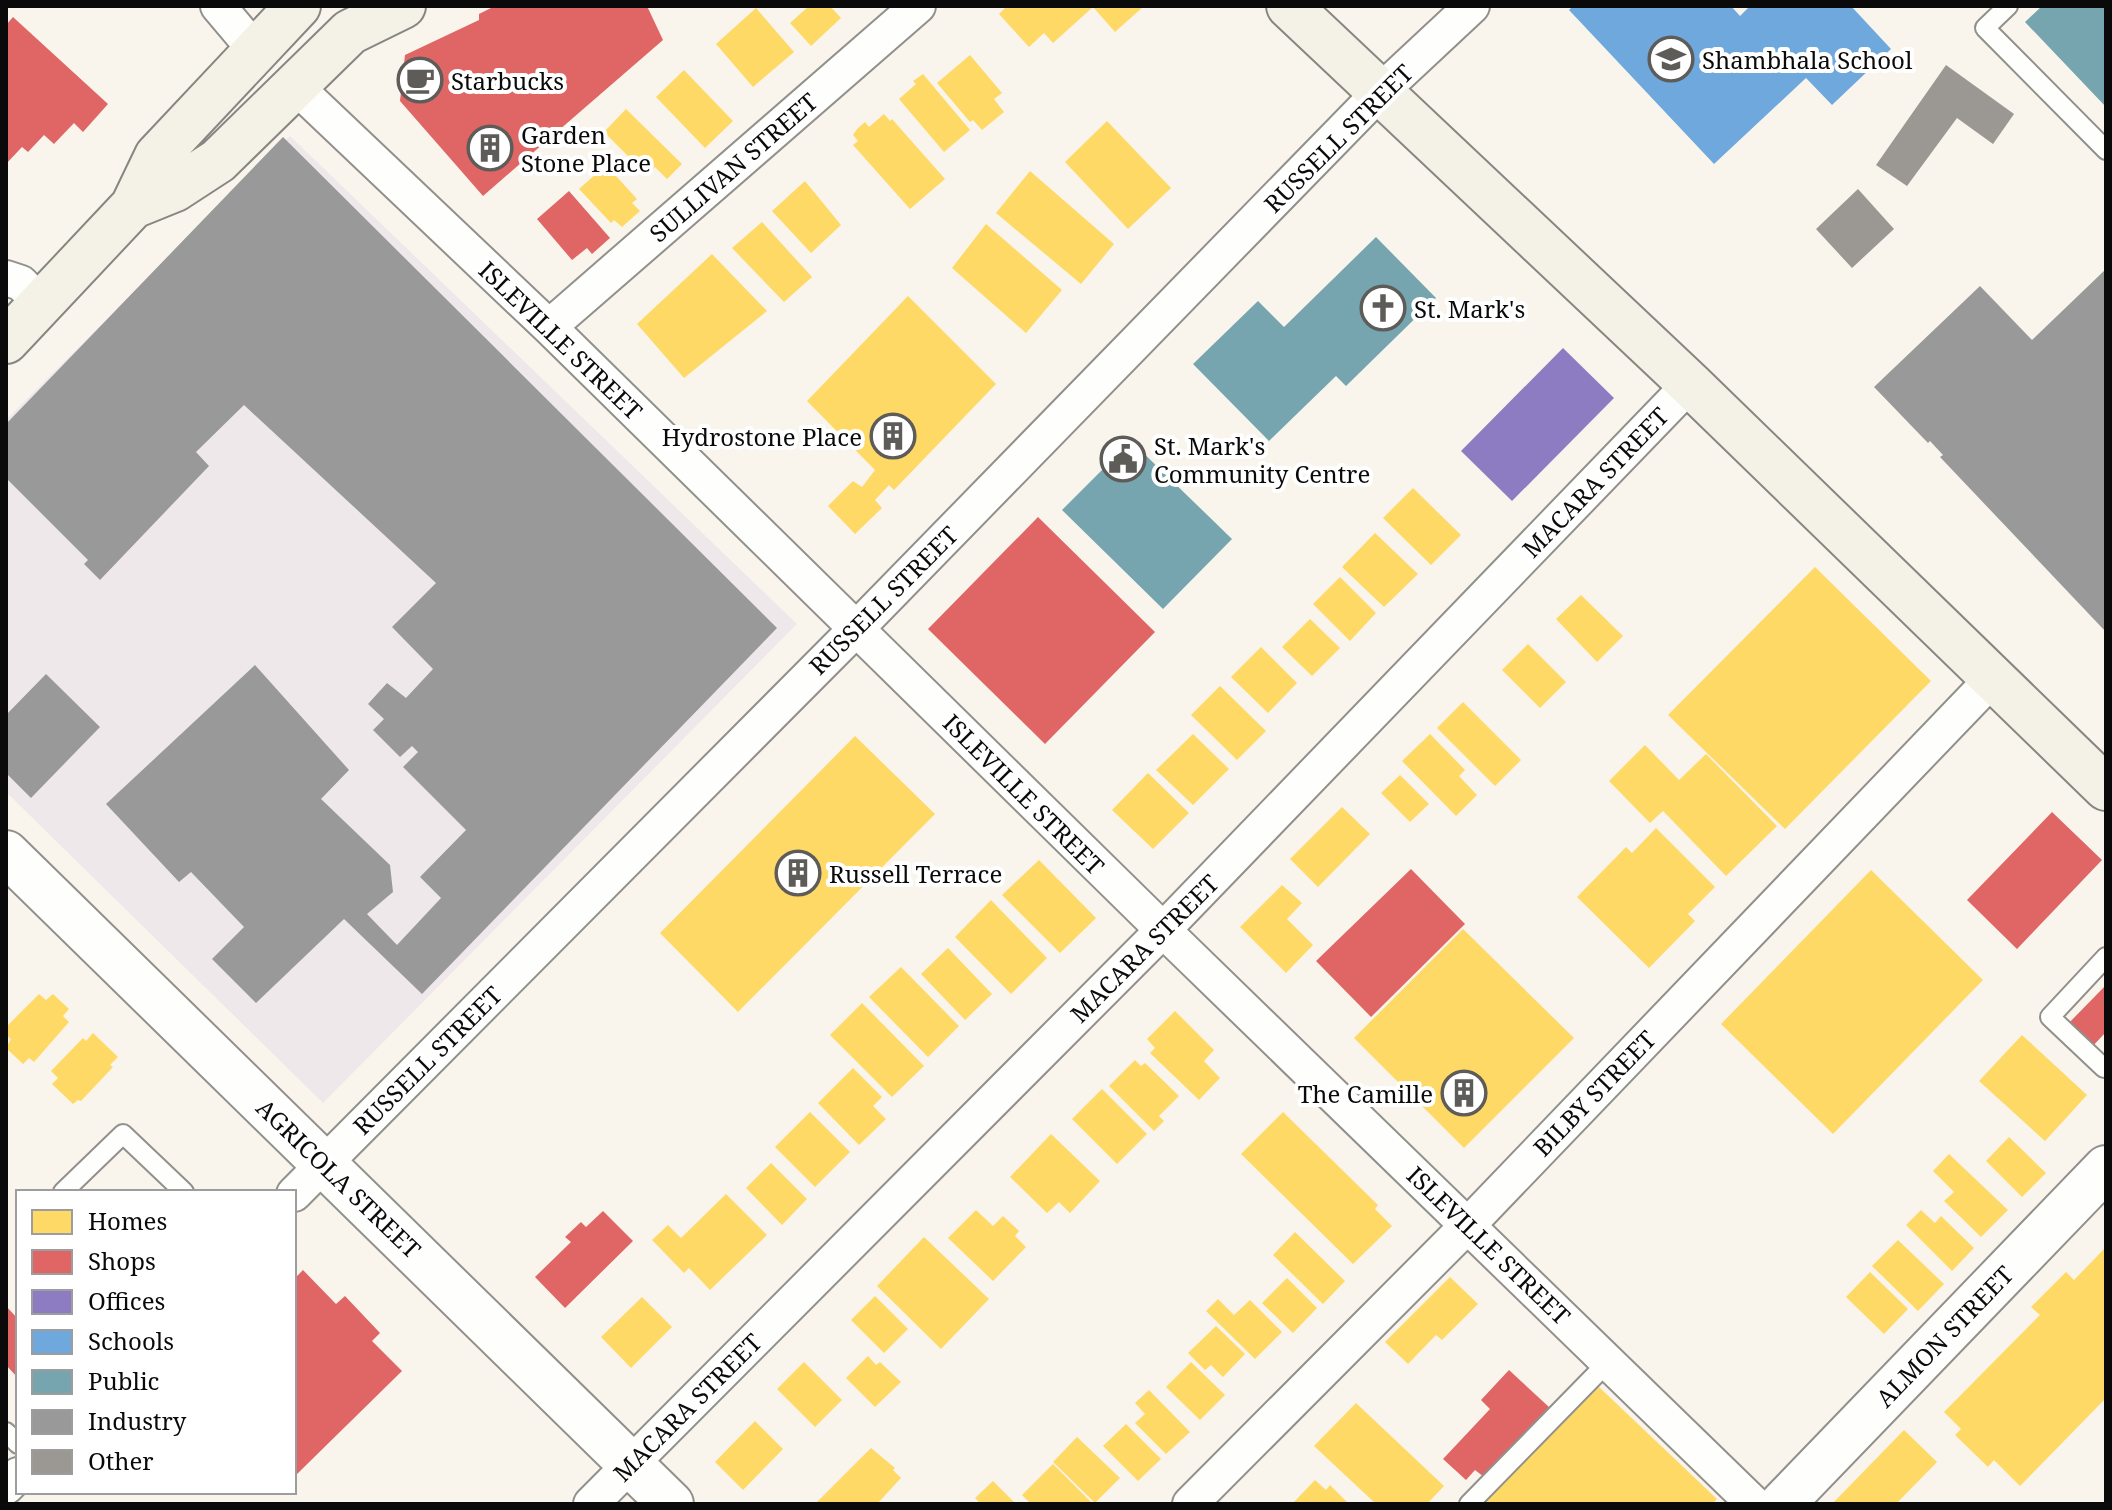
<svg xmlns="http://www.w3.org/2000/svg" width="2112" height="1510" viewBox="0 0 2112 1510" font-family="'Noto Serif',serif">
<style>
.industrial{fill:#efe8ea}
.homes{fill:#ffd966}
.shops{fill:#e06666}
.offices{fill:#8e7cc3}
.schools{fill:#6fa8dc}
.public{fill:#76a5af}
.industry{fill:#999}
.building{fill:#9b9893}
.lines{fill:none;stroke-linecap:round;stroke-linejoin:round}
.service-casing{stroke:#92908c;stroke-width:22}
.minor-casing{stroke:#92908c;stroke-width:38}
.tertiary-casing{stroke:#92908c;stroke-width:48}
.secondary-casing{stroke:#888682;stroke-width:48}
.service{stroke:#fefefc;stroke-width:18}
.minor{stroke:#fefefc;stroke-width:34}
.tertiary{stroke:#fefefc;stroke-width:44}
.secondary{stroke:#f4f1e7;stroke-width:44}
.labels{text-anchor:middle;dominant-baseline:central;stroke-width:8;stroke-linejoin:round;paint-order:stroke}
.poi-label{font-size:24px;fill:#0a0a0a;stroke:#fff;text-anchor:start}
.street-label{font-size:24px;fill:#0a0a0a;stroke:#fff}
</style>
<rect width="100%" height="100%" fill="#f9f5ec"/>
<path class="industrial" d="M290,136L797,624L323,1103L6,792V420Z"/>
<path class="homes" d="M809,6H830L841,18L811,46L790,23Z
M1007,6H1144L1115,32L1093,7L1053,43L1044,33L1029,47L999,14Z
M756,8L794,52L753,87L716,44Z
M970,55L1002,93L994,99L1004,112L982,130L973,120L970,122L937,83Z
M684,70L733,121L705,148L656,97Z
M923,74L970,130L944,152L899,99L916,84L913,81Z
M626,109L682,164L667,179L655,167L650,172L641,164L638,166L604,132Z
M884,114L890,121L892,119L945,179L910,209L853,145L858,141L853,135L857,129L865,122L869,127Z
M1107,121L1171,188L1128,229L1065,162Z
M606,165L637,199L632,203L640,211L622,227L614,220L611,223L579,189Z
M1030,171L1114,244L1081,284L996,213Z
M805,181L841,225L811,253L772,211Z
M762,222L812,277L784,302L732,248Z
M986,224L1062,290L1026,333L952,268Z
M712,254L767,311L684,378L637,324Z
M908,296L996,384L894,490L889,485L875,500L882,508L855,534L828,506L853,481L862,487L875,470L807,401Z
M1413,488L1461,535L1431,565L1383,518Z
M1375,533L1418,574L1384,607L1342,567Z
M1815,567L1931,681L1785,829L1668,715Z
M1340,577L1376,613L1350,641L1313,604Z
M1581,595L1623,636L1597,662L1556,619Z
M1310,619L1340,648L1312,676L1282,647Z
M1528,644L1566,682L1540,708L1502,670Z
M1261,647L1297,683L1268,713L1231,677Z
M1220,686L1266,731L1237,760L1191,715Z
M1463,702L1521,760L1495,786L1437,728Z
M1193,734L1229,769L1193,805L1156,770Z
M1430,734L1465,770L1459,776L1477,795L1456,816L1402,761Z
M855,736L935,814L738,1012L660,933Z
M1645,745L1679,780L1706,754L1777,826L1726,876L1663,811L1650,823L1609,781Z
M1148,773L1189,813L1153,849L1112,810Z
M1400,775L1429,804L1410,822L1381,793Z
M1342,807L1370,834L1318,887L1290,859Z
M1656,828L1715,887L1688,914L1695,921L1649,968L1577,897L1626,847L1632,853Z
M1039,860L1096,918L1060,953L1002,895Z
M1871,870L1983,980L1833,1134L1721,1024Z
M1282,885L1302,903L1287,919L1313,945L1286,973L1240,927Z
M991,900L1047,958L1011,994L955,937Z
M1463,929L1574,1038L1464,1148L1354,1038Z
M948,948L992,994L965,1020L921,974Z
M901,967L959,1026L928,1057L869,997Z
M39,994L46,1000L53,994L69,1009L63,1016L69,1022L34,1062L29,1058L23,1064L6,1048L11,1039L6,1035V1027Z
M862,1003L924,1066L892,1097L830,1035Z
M1175,1011L1214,1050L1204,1061L1220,1078L1199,1100L1150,1053L1155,1048L1147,1039Z
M93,1033L118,1057L110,1065L113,1067L81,1101L78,1100L73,1104L52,1084L58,1078L51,1071L83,1038L86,1041Z
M2022,1035L2087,1095L2045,1141L1979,1081Z
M1135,1060L1141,1066L1145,1063L1179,1096L1159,1116L1164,1121L1154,1131L1109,1086Z
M853,1068L882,1097L873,1106L886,1119L859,1145L818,1103Z
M1102,1089L1147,1134L1117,1164L1072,1119Z
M810,1112L850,1152L815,1187L775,1147Z
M1283,1112L1378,1205L1375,1209L1392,1226L1353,1264L1241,1154Z
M1051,1134L1100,1181L1070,1213L1059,1202L1047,1213L1010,1177Z
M2009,1137L2046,1173L2022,1197L1986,1161Z
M1949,1154L2008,1210L1981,1237L1944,1201L1954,1192L1933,1171Z
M771,1163L807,1199L782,1225L746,1188Z
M726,1194L767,1235L710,1290L689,1268L684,1273L652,1240L668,1225L681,1238Z
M976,1210L993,1226L1003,1216L1019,1231L1015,1236L1026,1247L993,1281L948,1238Z
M1921,1210L1935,1223L1941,1216L1974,1248L1952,1271L1906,1225Z
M1295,1232L1345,1281L1323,1304L1273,1255Z
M924,1237L989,1299L941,1349L877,1286Z
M1898,1240L1944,1284L1918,1311L1872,1266Z
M2106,1247V1398L2020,1486L1994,1460L1988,1467L1955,1435L1961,1429L1944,1412L2040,1315L2031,1307L2066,1272L2074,1280Z
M1870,1272L1908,1309L1884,1334L1846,1297Z
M1450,1277L1478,1304L1442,1340L1436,1335L1408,1364L1385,1342Z
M1287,1278L1317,1308L1293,1333L1262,1303Z
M875,1296L908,1329L884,1353L851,1320Z
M642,1297L672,1327L631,1368L601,1337Z
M1218,1299L1234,1315L1250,1300L1282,1332L1255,1359L1206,1311Z
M1216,1326L1245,1354L1223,1377L1211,1365L1205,1370L1188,1353Z
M868,1356L876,1365L880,1362L901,1382L875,1407L846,1378Z
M804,1362L842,1400L815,1427L777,1389Z
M1191,1362L1225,1395L1200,1420L1166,1387Z
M1599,1387L1717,1499L1712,1504H1481Z
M1149,1390L1190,1432L1166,1454L1135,1423L1145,1414L1135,1403Z
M1356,1403L1444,1486L1427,1504H1376L1314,1446Z
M755,1421L783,1449L743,1490L715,1462Z
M1126,1424L1161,1459L1138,1481L1103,1446Z
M1904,1430L1937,1462L1897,1503L1832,1504Z
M1077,1437L1120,1478L1095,1503L1053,1462Z
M871,1448L895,1468L893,1470L901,1478L877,1504H815Z
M1053,1464L1092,1503L1091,1504H1031L1022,1495Z
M1315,1480L1326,1490L1330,1485L1349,1504H1292Z
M993,1481L1016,1504H981L975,1498Z"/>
<path class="shops" d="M495,6H510L511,8L516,6H647L663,40L483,196L400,101L405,55L479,20V14Z
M13,17L108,104L83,132L74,123L54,144L44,135L28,152L22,147L6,164V25Z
M569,191L610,238L592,254L587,248L572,260L537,219Z
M1038,517L1155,632L1045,744L928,629Z
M2052,812L2102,860L2017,949L1967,900Z
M1411,869L1465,924L1371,1017L1316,961Z
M2106,985V1032L2090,1049L2066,1026Z
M603,1211L633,1241L565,1308L535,1277L571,1242L565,1237L581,1222L586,1227Z
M303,1270L336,1304L345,1296L380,1333L372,1341L402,1371L294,1477V1279Z
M6,1306L18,1319V1378L6,1365Z
M1509,1370L1549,1407L1484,1477L1475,1470L1466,1480L1443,1459L1490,1409L1481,1400Z"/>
<path class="offices" d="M1563,348L1614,398L1512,501L1461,451Z"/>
<path class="schools" d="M1573,6H1731L1740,16L1750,6H1851L1891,49L1832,105L1806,78L1714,164L1569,10Z"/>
<path class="public" d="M2042,6H2106V107L2025,22Z
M1376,237L1436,298L1346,386L1336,376L1269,441L1193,364L1258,301L1284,327Z
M1131,441L1232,539L1163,609L1062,510Z"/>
<path class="industry" d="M283,137L777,628L422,994L344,919L256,1003L212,959L244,927L191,872L179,882L106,804L255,665L349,770L321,799L390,865L393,892L367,914L397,945L441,898L420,877L466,830L403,767L418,752L412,746L400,757L373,730L384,719L368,704L387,683L406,698L433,669L392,627L436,583L244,405L196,452L209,466L100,580L84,564L88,560L6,478V424Z
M2106,269V632L1940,457L1943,455L1930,441L1928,443L1874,387L1980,286L2032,340Z
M46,674L100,727L31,798L6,773V715Z"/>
<path class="building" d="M1946,65L2014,114L1993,144L1957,118L1907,186L1876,165Z
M1858,189L1894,229L1852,268L1816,229Z"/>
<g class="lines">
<g class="service-casing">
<path id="service" d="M2008,6L1985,28L2106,150
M2106,957L2050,1017L2104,1068L2106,1065
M63,1192L123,1134L184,1192
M6,1432L18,1444
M1469,1504L1609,1361"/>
</g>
<g class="minor-casing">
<path id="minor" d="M218,6L256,51
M294,85L549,327L1163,930L1754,1504
M6,278L21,283L41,304
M549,327L918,6
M294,1194L857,628L1381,91L1472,6
M6,1487L18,1475
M591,1504L1163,930L1690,384
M1190,1504L1468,1225L1994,677"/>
</g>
<g class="tertiary-casing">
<path id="tertiary" d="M6,853L671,1504
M1782,1504L2106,1168"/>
</g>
<g class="secondary-casing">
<path id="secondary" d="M1289,6L1690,384L2106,788
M133,206L175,189L218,161L350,32L403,6
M6,341L133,206L157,156L298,6"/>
</g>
<use href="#service" class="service"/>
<use href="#minor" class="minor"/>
<use href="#tertiary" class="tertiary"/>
<use href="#secondary" class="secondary"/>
</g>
<defs>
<g id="school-ring" transform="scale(2.3)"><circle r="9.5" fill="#fff" stroke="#5e5c59" stroke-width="1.5"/><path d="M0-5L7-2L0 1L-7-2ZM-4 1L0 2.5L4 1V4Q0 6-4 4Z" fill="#5e5c59"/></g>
<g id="cafe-ring" transform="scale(2.3)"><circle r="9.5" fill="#fff" stroke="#5e5c59" stroke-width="1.5"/><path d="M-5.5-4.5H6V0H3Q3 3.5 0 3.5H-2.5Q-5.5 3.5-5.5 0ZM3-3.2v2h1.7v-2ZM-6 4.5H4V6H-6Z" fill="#5e5c59"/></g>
<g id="building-ring" transform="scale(2.3)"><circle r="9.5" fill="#fff" stroke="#5e5c59" stroke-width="1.5"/><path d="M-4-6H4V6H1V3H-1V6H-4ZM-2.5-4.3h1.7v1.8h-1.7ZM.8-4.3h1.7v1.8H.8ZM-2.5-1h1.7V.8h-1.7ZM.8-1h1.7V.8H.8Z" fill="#5e5c59"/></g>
<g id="church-ring" transform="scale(2.3)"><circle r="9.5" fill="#fff" stroke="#5e5c59" stroke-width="1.5"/><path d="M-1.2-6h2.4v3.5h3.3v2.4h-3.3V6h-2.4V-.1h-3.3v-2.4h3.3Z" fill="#5e5c59"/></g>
<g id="civic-ring" transform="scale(2.3)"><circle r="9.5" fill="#fff" stroke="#5e5c59" stroke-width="1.5"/><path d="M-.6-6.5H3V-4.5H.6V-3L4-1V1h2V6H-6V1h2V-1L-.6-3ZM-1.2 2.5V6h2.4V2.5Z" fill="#5e5c59"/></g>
</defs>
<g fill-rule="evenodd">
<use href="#school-ring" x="1671" y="59"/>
<use href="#cafe-ring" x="420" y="80"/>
<use href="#building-ring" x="490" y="148"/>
<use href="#church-ring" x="1383" y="308"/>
<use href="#building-ring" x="893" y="436"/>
<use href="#civic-ring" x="1123" y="459"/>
<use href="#building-ring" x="798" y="873"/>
<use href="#building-ring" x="1464" y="1093"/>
</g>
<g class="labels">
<g class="poi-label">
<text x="1702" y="59">Shambhala School</text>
<text x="451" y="80">Starbucks</text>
<text x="521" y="134">Garden<tspan x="521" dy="28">Stone Place</tspan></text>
<text x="1414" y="308">St. Mark's</text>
<text x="862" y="436" text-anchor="end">Hydrostone Place</text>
<text x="1154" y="445">St. Mark's<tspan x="1154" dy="28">Community Centre</tspan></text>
<text x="829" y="873">Russell Terrace</text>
<text x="1433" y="1093" text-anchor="end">The Camille</text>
</g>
<g class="street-label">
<text transform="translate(1338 138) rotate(-45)">RUSSELL STREET</text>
<text transform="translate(733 167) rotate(-41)">SULLIVAN STREET</text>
<text transform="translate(561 340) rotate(44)">ISLEVILLE STREET</text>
<text transform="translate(1595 482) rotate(-46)">MACARA STREET</text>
<text transform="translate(883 600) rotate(-45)">RUSSELL STREET</text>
<text transform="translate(1024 794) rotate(45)">ISLEVILLE STREET</text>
<text transform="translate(1144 948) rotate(-45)">MACARA STREET</text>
<text transform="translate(427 1060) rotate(-45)">RUSSELL STREET</text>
<text transform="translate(1594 1093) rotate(-46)">BILBY STREET</text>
<text transform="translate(339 1178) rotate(44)">AGRICOLA STREET</text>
<text transform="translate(1489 1245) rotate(44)">ISLEVILLE STREET</text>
<text transform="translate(1944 1336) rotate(-46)">ALMON STREET</text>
<text transform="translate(687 1407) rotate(-45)">MACARA STREET</text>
</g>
</g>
<rect width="2112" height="1510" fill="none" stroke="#0a0a0a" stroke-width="16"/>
<rect x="16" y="1190" width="280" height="304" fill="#ffffff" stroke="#9d9d9d" stroke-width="2"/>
<rect x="32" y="1210" width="40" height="24" fill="#ffd966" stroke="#9d9d9d" stroke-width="2"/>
<text x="88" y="1230" font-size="24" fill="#0a0a0a">Homes</text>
<rect x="32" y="1250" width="40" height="24" fill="#e06666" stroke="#9d9d9d" stroke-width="2"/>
<text x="88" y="1270" font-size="24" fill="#0a0a0a">Shops</text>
<rect x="32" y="1290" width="40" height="24" fill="#8e7cc3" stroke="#9d9d9d" stroke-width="2"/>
<text x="88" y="1310" font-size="24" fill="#0a0a0a">Offices</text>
<rect x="32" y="1330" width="40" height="24" fill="#6fa8dc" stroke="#9d9d9d" stroke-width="2"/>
<text x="88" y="1350" font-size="24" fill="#0a0a0a">Schools</text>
<rect x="32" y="1370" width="40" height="24" fill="#76a5af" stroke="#9d9d9d" stroke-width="2"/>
<text x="88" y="1390" font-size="24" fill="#0a0a0a">Public</text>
<rect x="32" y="1410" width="40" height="24" fill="#999999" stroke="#9d9d9d" stroke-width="2"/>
<text x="88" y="1430" font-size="24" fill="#0a0a0a">Industry</text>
<rect x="32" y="1450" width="40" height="24" fill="#9b9893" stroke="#9d9d9d" stroke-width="2"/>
<text x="88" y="1470" font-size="24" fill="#0a0a0a">Other</text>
</svg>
